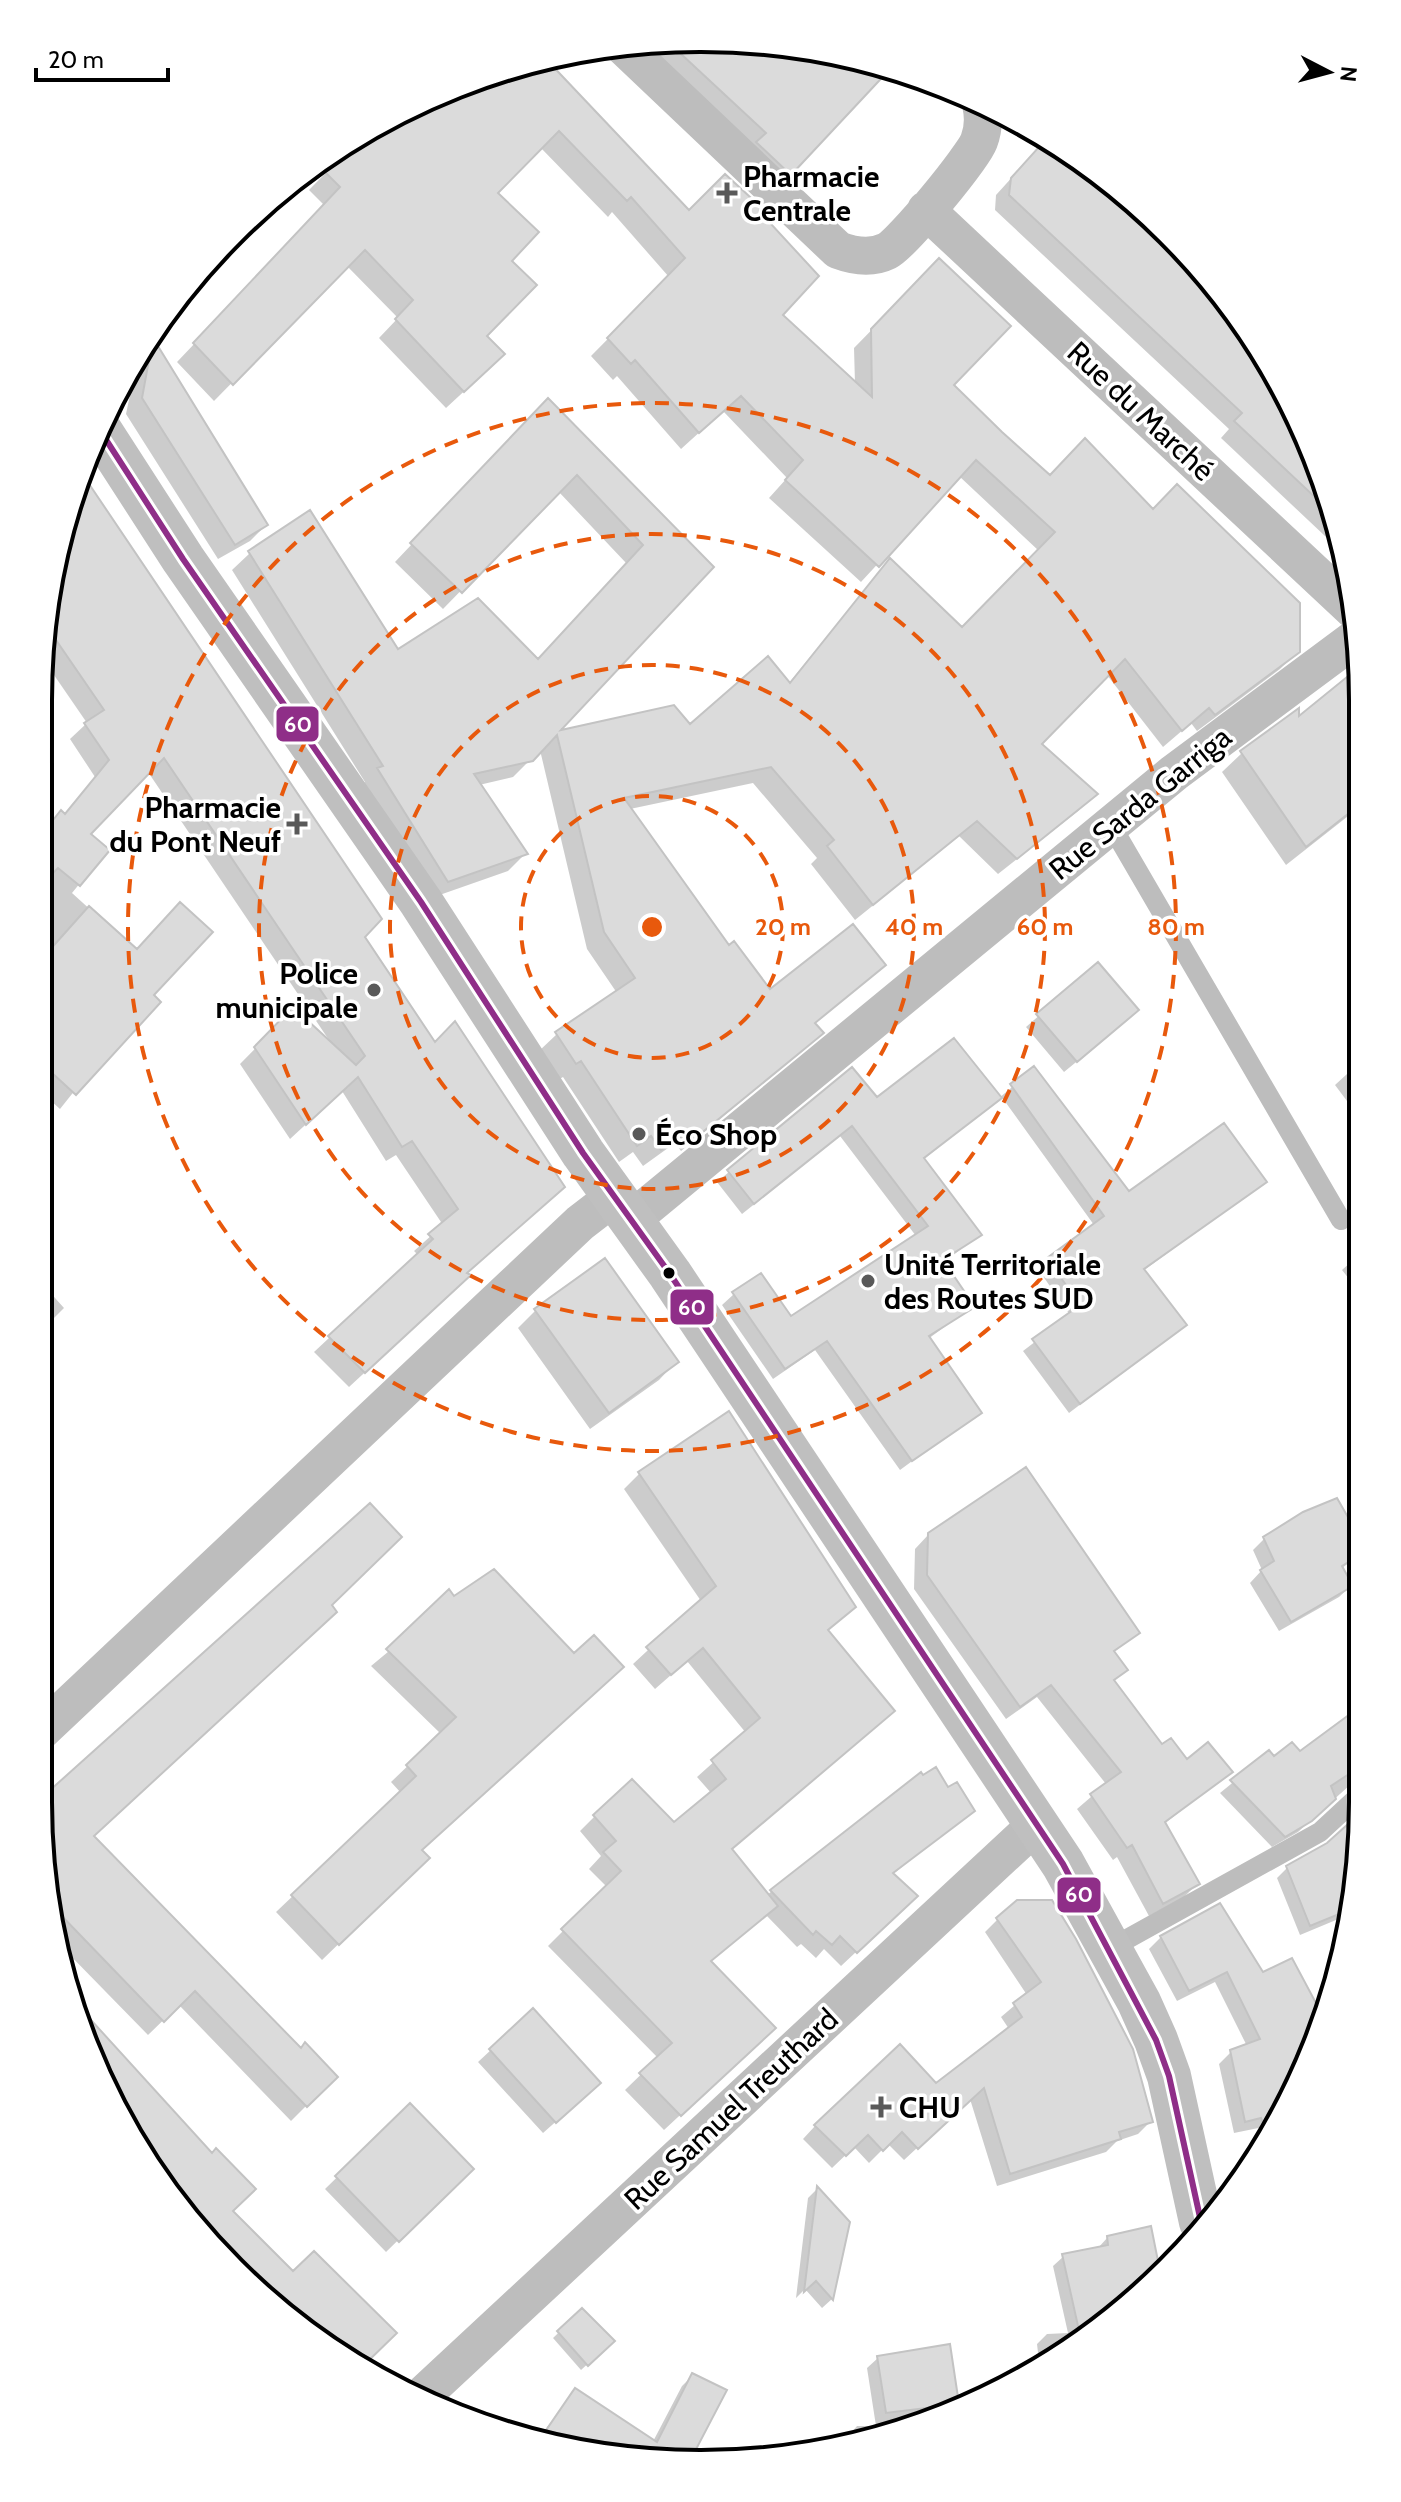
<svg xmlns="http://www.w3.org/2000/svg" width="1401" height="2502" viewBox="0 0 1401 2502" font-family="Cabin,sans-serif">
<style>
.shadow{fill:#0003}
.building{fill:#dbdbdb;stroke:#c3c3c3;stroke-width:2}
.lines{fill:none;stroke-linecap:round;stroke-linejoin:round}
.service{stroke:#bdbdbd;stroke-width:20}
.minor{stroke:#bdbdbd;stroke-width:38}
.secondary{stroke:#bfbfbf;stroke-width:44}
.bus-1-casing{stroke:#fff;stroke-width:12}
.bus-1{stroke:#8f2e88;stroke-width:6}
.ring{fill:none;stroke:#e8590c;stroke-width:4;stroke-dasharray:14 10}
.poi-dot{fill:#595959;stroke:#fff;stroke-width:3}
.bus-dot{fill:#000;stroke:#fff;stroke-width:3}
.labels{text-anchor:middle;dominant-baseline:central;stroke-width:7;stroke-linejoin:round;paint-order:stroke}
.poi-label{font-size:30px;font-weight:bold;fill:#000;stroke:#fff;text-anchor:start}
.street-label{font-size:30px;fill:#000;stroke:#fff}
.rim{fill:none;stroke:#000;stroke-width:4}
.centre{fill:#e8590c;stroke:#fff;stroke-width:4}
.ring-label{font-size:24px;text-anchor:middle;font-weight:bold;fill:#e8590c;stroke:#fff;stroke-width:7;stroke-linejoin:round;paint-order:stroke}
.line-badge{stroke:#fff;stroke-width:3}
.badge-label{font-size:22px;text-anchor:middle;font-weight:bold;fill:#fff}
</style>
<rect width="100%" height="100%" fill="#fff"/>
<path class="shadow" d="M658,39L787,44L888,67L767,197L624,45Z
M548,57L545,61L689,213L756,211L780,315L855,384L854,348L939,261L951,385L1049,478L1153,511L1298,651L1280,669L1197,731L1191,723L1163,747L1107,675L1040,744L1095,794L1078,811L998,874L959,836L855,920L811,864L817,858L753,783L630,809L728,948L770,992L884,965L814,1024L821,1033L804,1050L681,1151L675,1143L643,1166L633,1152L619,1162L563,1077L558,1080L539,1051L557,1034L617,993L587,949L540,750L513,777L479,785L525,854L508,871L431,898L361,786L365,782L232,570L250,553L397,652L538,661L627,564L558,491L443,609L395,562L531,418L711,567L556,733L689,727L788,684L890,560L962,629L1039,551L959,476L861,582L769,498L787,478L723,411L681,449L617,376L613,380L591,356L669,277L612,212L608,217L540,147L495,193L510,261L484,336L485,372L446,408L379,338L398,318L347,266L214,401L177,362L325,206L309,190L366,132L529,60Z
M1047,139L1155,221L1147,231L1199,280L1328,487L1343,553L1221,438L1229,429L995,210L996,195Z
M153,341L266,525L250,541L218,559L126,414L138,357Z
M82,477L379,919L363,937L434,1045L455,1025L465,1274L453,1291L349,1387L314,1352L418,1255L414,1251L443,1225L396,1155L386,1161L342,1091L290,1139L240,1064L293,1010L329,1040L148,772L88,834L107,850L72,893L136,951L151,995L60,1109L39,1090V837L61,813L64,815L95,777L70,739L87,723L43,659L39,664L61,529Z
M1358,672V821L1352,813L1286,865L1222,772L1242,753L1297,720Z
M1097,965L1125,1022L1064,1072L1026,1027Z
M1359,1063V1117L1335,1085Z
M852,1069L877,1100L999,1098L1034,1069L1129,1194L1264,1182L1143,1271L1185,1325L1069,1413L1023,1351L1070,1315L1038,1269L1094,1225L1001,1096L923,1160L979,1235L943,1263L973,1306L928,1339L979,1412L900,1470L815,1350L773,1379L722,1305L734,1294L791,1319L916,1236L840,1136L742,1214L717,1182Z
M39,1182L49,1192L39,1202Z
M1360,1254V1293L1342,1270Z
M39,1280L64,1308L39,1333Z
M536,1310L676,1362L659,1380L590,1429L518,1328Z
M639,1474L854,1606L827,1631L730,1850L767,1895L921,1775L972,1810L892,1875L901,1910L841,1966L824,1949L816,1958L801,1944L797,1947L766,1915L709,1963L758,2043L664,2130L625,2090L658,2058L548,1946L607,1887L589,1869L601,1856L580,1831L595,1816L673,1825L712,1794L697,1777L746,1733L687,1661L655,1689L633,1664L701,1601L624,1489Z
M929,1534L1137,1632L1113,1653L1125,1670L1113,1682L1161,1747L1186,1762L1230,1772L1164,1824L1198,1883L1184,1897L1149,1916L1117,1857L1113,1860L1077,1809L1106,1784L1037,1697L1006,1719L914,1589L915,1549Z
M1264,1539L1361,1553L1341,1569L1351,1586L1339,1597L1279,1631L1250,1583L1262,1570L1253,1550Z
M453,1598L574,1656L420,1850L411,1874L322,1960L276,1912L401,1793L391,1782L441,1734L371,1666Z
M329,1605L92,1836L300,2049L335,2077L291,2121L179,2005L148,2035L62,1947L38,1802V1781L50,1793Z
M1361,1704V1775L1298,1832L1272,1847L1220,1793L1269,1753L1274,1759L1300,1753L1352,1715Z
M1359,1857L1348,1915L1300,1935L1277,1878L1287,1868Z
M998,1919L1115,2014L1143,2084L1151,2121L1138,2134L1117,2141L1106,2152L997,2186L970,2099L904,2160L888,2144L869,2163L854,2147L832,2168L803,2139L815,2126L936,2086L1009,2029L1001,2017L1027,1995L985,1932Z
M1161,1937L1262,1974L1314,2002L1327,1996L1330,2003L1328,2014L1278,2124L1234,2133L1219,2064L1231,2052L1247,2046L1215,1982L1177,2001L1149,1949Z
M533,2011L587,2094L543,2133L478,2062Z
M122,2057L231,2211L293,2274L394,2333L361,2365L332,2352L175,2204L104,2073Z
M410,2106L471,2169L386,2252L325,2189Z
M817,2189L848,2223L832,2299L822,2308L805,2289L796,2298L808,2198Z
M1149,2228L1159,2273L1137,2300L1039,2361L1037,2344L1047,2334L1068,2333L1053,2266L1064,2256L1098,2248L1108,2237Z
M582,2310L613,2341L581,2370L553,2338Z
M878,2358L957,2403L937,2418L846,2439L857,2426H876L867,2368Z
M693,2375V2450L742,2462L647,2453L682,2386Z
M575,2390L635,2430L622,2451L536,2442Z"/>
<path class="building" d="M666,40L787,44L891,68L791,175L756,142L766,133Z
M545,58L689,210L725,174L762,208L759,211L819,276L783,315L872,397L871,329L939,258L1011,326L954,385L1002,432L1050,475L1085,438L1153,509L1177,484L1300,603V652L1215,715L1209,708L1182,731L1125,659L1042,744L1098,794L1017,859L977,821L873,905L827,846L834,840L771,767L624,798L729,945L734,941L770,989L853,924L886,965L815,1023L824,1033L699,1135L693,1128L661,1150L651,1136L637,1146L581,1061L576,1064L555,1032L635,978L604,932L557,735L533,761L474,774L528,854L448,882L377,768L383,766L248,551L310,510L398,649L478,598L538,659L643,545L577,475L462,593L410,543L548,398L714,567L561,730L674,705L690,724L768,656L790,683L890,558L962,627L1055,532L976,460L879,567L785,480L803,460L741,396L699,433L635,360L631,364L607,338L685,258L631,197L627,201L559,131L498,193L539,232L512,261L537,285L487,336L505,354L464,392L395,319L413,300L365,250L233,385L193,343L340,187L325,172L358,137L408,106L529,60Z
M1047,138L1087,169L1199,277L1203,273L1252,333L1328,487L1335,516L1234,421L1242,413L1009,195L1011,178Z
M153,338L268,525L235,545L142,398Z
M83,475L382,919L365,937L435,1042L455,1021L565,1187L467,1273L471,1275L365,1373L328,1336L433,1239L428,1234L458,1209L412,1141L402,1147L358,1077L306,1125L254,1047L293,1007L356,1065L365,1056L164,758L91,834L110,850L80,886L58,868L39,887V838L61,810L65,814L109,760L84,723L104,710L45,624L61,529Z
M1358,668V806L1306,847L1240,751L1299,708V716Z
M180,902L213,932L154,995L161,1002L76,1095L39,1061V962L89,906L137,949Z
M1098,962L1139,1010L1077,1062L1036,1014Z
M954,1038L1002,1098L924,1158L982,1235L943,1260L975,1307L929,1336L982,1413L912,1461L827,1341L785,1369L732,1292L761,1273L791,1316L928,1226L852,1126L754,1204L727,1170L852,1067L877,1097Z
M1034,1066L1129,1191L1224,1123L1267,1182L1144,1269L1187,1325L1080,1404L1032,1339L1080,1305L1047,1258L1104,1216L1010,1084Z
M605,1258L679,1362L609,1413L534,1309Z
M729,1411L856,1607L828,1630L895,1711L732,1849L778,1906L711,1961L776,2028L681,2116L639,2073L672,2043L561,1929L621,1871L603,1852L616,1841L593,1815L632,1779L674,1822L726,1779L711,1760L760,1718L703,1648L671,1675L646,1647L716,1586L638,1472Z
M1026,1467L1140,1633L1114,1651L1128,1670L1114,1680L1162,1744L1171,1738L1187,1759L1208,1742L1233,1772L1165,1822L1200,1884L1163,1904L1132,1845L1127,1848L1090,1794L1121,1772L1051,1685L1020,1707L927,1575L928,1533Z
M1337,1498L1361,1540V1554L1342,1566L1353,1586L1291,1622L1260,1570L1274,1561L1263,1537L1303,1512Z
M370,1503L402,1537L332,1605L337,1612L94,1836L301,2048L305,2042L338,2077L307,2107L195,1991L164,2022L56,1910L38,1801Z
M494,1569L574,1653L594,1635L624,1667L422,1850L430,1858L339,1945L291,1895L416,1776L406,1765L456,1717L386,1649L449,1589L454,1596Z
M1361,1706V1766L1331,1786L1336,1799L1312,1821L1285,1837L1230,1780L1269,1750L1274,1756L1292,1742L1300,1751Z
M936,1767L948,1787L957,1782L975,1811L893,1873L918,1896L857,1953L840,1936L832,1945L816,1931L813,1935L770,1890L921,1772L923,1775Z
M1347,1825L1360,1854L1349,1910L1310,1926L1286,1866L1327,1843Z
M1017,1900H1052L1076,1939L1133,2049L1153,2122L1119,2132L1121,2139L1010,2174L984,2088L918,2149L902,2132L883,2151L868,2135L846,2156L814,2125L900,2044L936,2083L1022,2017L1013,2003L1041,1982L996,1918Z
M1220,1903L1263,1972L1292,1958L1325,2020L1269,2139L1261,2118L1245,2122L1230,2050L1260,2039L1227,1972L1189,1991L1160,1936Z
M533,2008L601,2083L556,2123L489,2049Z
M91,2020L212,2153L216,2148L256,2189L233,2211L293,2271L314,2251L397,2333L363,2366L332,2352L175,2204L80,2027Z
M410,2103L474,2169L399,2242L335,2176Z
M817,2186L850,2222L833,2300L816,2281L804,2292Z
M1151,2226L1160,2271L1137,2300L1080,2335L1062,2254L1108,2245L1107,2236Z
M582,2308L615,2341L588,2366L557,2331Z
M950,2344L959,2404L886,2413L877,2356Z
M692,2373L727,2390L692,2457L538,2442L575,2388L657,2442Z"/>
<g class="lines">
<path class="service" d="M1111,825L1341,1220
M1111,1948L1320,1832L1361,1794"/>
<path class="minor" d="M622,45L838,250C854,256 871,259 887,251C902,244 973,157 979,141C984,128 984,117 981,104
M926,210L1357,613
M631,1220L1174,773L1357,637
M38,1734L580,1223L615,1196
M424,2394L1038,1823"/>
<path class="secondary" d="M101,432L183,559L421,902L583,1153L670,1274L1063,1864L1139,2002L1156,2040L1169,2076L1201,2222"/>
<g class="bus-1-casing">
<path id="bus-1" d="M101,432L183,559L421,902L583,1153L670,1274L1063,1864L1156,2040L1169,2076L1201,2222"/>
</g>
<use href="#bus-1" class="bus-1"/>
</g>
<g class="ring">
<circle cx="652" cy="927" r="131"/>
<circle cx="652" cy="927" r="262"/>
<circle cx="652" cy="927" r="393"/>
<circle cx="652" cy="927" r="524"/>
</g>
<g class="poi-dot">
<path d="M723 181h8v8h8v8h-8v8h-8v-8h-8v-8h8z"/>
<path d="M293 812h8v8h8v8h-8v8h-8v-8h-8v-8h8z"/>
<circle cx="374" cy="990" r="8"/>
<circle cx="639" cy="1134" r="8"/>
<circle cx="868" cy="1281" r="8"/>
<path d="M877 2095h8v8h8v8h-8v8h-8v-8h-8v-8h8z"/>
</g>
<circle class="bus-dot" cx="669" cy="1273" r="7"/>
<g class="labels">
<g class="poi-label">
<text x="743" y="176">Pharmacie<tspan x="743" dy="34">Centrale</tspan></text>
<text x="281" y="807" text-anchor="end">Pharmacie<tspan x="281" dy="34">du Pont Neuf</tspan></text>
<text x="358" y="973" text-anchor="end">Police<tspan x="358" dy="34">municipale</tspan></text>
<text x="655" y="1134">Éco Shop</text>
<text x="884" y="1264">Unité Territoriale<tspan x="884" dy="34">des Routes SUD</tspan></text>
<text x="899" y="2107">CHU</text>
</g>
<g class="street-label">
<text transform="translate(1141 411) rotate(43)">Rue du Marché</text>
<text transform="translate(1140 803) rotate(-39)">Rue Sarda Garriga</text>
<text transform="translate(731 2109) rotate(-43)">Rue Samuel Treuthard</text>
</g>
</g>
<path d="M0 0H1401V2502H0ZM700 52H701A648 648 0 0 1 1349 700V1802A648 648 0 0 1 701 2450H700A648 648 0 0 1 52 1802V700A648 648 0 0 1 700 52Z" fill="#fff" fill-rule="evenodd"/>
<path class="rim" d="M700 52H701A648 648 0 0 1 1349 700V1802A648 648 0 0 1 701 2450H700A648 648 0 0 1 52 1802V700A648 648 0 0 1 700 52Z"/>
<circle cx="652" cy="927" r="12" class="centre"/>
<g class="ring-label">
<text x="783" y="935">20 m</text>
<text x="914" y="935">40 m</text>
<text x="1045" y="935">60 m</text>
<text x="1176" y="935">80 m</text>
</g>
<g class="line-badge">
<rect x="275" y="705" width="45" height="38" rx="8" fill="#8f2e88"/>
<rect x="669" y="1288" width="46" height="38" rx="8" fill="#8f2e88"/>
<rect x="1056" y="1876" width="46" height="38" rx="8" fill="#8f2e88"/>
</g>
<g class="badge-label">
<text x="298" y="732">60</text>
<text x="692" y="1315">60</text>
<text x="1079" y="1902">60</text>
</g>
<g transform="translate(1329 72) rotate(96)" stroke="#ffffff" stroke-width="6" paint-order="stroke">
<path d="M0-6L14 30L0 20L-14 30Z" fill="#000000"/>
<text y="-12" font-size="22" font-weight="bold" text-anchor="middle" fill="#000000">N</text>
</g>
<path d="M36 68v12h132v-12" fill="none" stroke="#000000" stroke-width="4"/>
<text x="48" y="68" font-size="24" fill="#000000" stroke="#ffffff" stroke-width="6" paint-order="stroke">20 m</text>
</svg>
